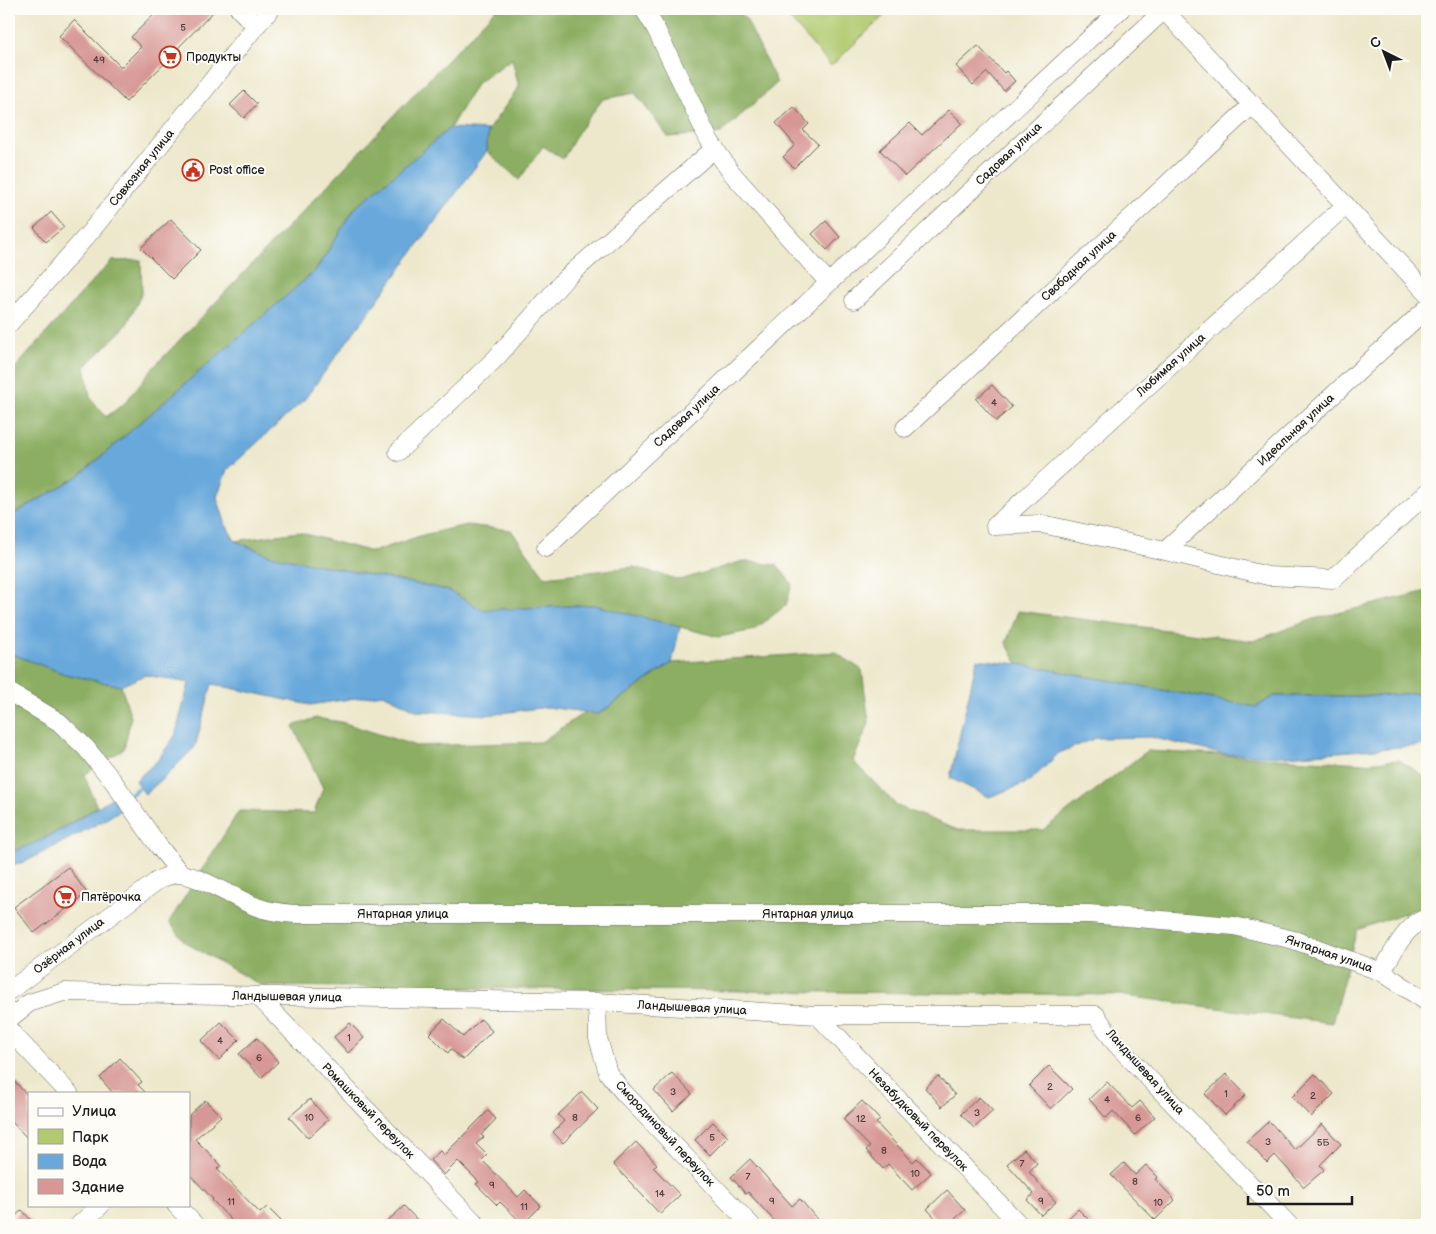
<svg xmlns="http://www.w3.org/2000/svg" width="1436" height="1234" viewBox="0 0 1436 1234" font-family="'Balsamiq Sans',sans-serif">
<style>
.green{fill:#b1ca6f;stroke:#667346}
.forest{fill:#8cae62;stroke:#54653f}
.water{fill:#68a8db;stroke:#42627c}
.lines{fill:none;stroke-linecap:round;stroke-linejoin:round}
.stream{stroke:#68a8db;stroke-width:4.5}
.building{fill:#d79895}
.minor-casing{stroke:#65635a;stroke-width:19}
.minor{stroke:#fff;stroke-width:18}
.labels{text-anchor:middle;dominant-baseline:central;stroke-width:4;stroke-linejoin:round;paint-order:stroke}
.number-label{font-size:10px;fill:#4b3b3a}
.poi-label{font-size:12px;fill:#1c1c1c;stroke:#fdfcf7;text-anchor:start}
.street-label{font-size:12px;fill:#1c1c1c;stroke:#fdfcf7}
</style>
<rect width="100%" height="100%" fill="#fdfcf7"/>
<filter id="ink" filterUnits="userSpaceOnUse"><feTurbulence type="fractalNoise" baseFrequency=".02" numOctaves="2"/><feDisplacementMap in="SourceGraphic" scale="10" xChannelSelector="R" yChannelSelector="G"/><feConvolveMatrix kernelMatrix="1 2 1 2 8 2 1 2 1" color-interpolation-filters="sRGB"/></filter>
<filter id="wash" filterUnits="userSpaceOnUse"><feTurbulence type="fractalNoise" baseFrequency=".0096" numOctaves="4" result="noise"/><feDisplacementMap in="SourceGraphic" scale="20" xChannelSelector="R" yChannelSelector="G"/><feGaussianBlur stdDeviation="1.12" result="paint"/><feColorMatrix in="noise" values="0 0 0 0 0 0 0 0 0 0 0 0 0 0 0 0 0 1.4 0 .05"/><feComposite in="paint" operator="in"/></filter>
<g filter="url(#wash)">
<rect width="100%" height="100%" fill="#ede8cc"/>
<path class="green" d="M781,9H891L831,66Z"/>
<path class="forest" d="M496,9H734L746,19L777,83L721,133L668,137L635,93L603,99L580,129L563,159L543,146L519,180L487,151L488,130L519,87L512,59L477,83L450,128L355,208L316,270L79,476L9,517V375L87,287L112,261L141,260L142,293L126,326L85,367L90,397L106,417L125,403L150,371Z
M466,525L511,530L545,577L633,567L680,580L743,561L777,565L792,584L786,605L754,630L719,637L594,605L483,610L447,590L269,555L235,541L298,532L372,552L423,535Z
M1427,591V692L1378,696H1274L1256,707L1018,664L1006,643L1018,611L1253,641L1314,619Z
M835,652L862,670L869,723L853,761L897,806L958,830H1043L1147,751L1363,763L1399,760L1427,778V905L1357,930L1332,1023L1118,995L262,986L186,943L169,922L239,811L314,813L323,788L293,726L316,718L341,722L416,746L541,742L585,712L599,714L672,663Z
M9,653L65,674L121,686L131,717L124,749L84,775L97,807C69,823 40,845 9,852Z"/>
<path class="water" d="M450,128L488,130L487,151L304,400L227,470L217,497L226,525L235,541L269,555L447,590L483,610L594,605L680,627L672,663L598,714L547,707L487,715L418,711L383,694L310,705L212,684L195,747L167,775L145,794L135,781L157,761L175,736L189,683L145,675L121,686L65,674L9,653V517L79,476L316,270L355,208Z
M977,659L1018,664L1256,707L1274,696H1378L1427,692V745L1287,756L1221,754L1151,737L1096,738L1059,753L1029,782L989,797L950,778Z
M113,797L122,809L103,821L25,862L9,865V852C40,845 85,815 113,797Z"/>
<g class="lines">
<path class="stream" d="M128,796L144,784"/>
</g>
<g id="blocks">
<path class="building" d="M160,9H216L177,49L178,50L126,102L59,36L74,20L121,67L141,47L131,37Z
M978,46L1004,73L1006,71L1015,81L1004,91L987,72L973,85L956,66Z
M244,91L257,104L244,118L230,105Z
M794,107L809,124L803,130L818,144L794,168L783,157L795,145L776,123Z
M949,110L962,123L905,176L880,150L910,123L922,135Z
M51,212L64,227L46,242L34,228Z
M171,219L201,250L172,279L141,248Z
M826,221L840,237L827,250L812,234Z
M992,385L1012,407L996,421L976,399Z
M68,867L87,893L34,933L14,907Z
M444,1019L463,1037L481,1019L492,1031L463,1060L451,1049L448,1053L429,1034Z
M221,1022L239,1040L219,1060L201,1041Z
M350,1023L364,1038L348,1053L334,1037Z
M257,1038L278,1062L261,1078L239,1054Z
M120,1058L142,1082L138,1085L146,1093H113L100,1078Z
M1049,1066L1072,1089L1051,1109L1029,1086Z
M672,1073L692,1094L673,1111L654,1090Z
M1226,1074L1246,1095L1225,1115L1205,1094Z
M1315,1074L1334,1094L1311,1117L1292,1097Z
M9,1075L29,1097V1140L9,1119Z
M938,1076L955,1095L942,1107L925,1088Z
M1107,1082L1132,1108L1140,1101L1155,1117L1135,1135L1113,1111L1106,1118L1089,1099Z
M582,1092L598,1109L563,1143L553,1132L564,1121L558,1115Z
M979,1097L993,1111L974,1128L961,1114Z
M310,1099L328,1120L308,1138L289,1117Z
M205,1100L221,1116L195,1139L221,1165L217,1169L260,1213L267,1207L285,1225H236L212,1200L213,1199L189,1174V1115Z
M862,1101L880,1120L876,1123L913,1162L917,1158L931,1173L912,1190L888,1164L883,1169L866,1150L870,1147L843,1119Z
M488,1111L496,1119L481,1135L484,1137L476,1144L487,1155L482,1160L518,1197L525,1190L541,1206L523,1224L500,1202L497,1205L476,1184L479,1182L458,1161L444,1175L430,1160L440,1151L444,1155Z
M1269,1121L1295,1150L1322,1124L1341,1144L1320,1165L1324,1170L1304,1187L1275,1155L1267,1163L1247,1141Z
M713,1122L728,1137L710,1155L695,1140Z
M636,1142L657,1164L653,1167L680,1195L660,1214L613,1164Z
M1024,1149L1037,1163L1029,1172L1056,1202L1041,1215L1027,1200L1034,1194L1007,1164Z
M750,1159L792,1206L800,1199L822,1225H778L748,1192L746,1194L731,1177Z
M1124,1163L1135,1175L1146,1165L1158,1177L1155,1179L1175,1200L1155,1220L1111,1175Z
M947,1190L965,1210L948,1225H942L927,1209Z
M404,1206L422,1225H383Z
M1078,1209L1094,1225H1061Z
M22,1210L35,1225H9V1222Z"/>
</g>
</g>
<g filter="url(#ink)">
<use href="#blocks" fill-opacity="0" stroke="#65635a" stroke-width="1"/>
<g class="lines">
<g class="minor-casing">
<path id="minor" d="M239,9L256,26
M644,9L656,29L708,138L730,171L829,283
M1163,9L1427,293
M854,300L1164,10
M9,324L91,231L256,26L271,9
M905,428L1253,104
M398,452L496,358L565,279L715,148
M995,526L1346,205
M995,526L1042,524L1165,551L1268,576L1333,579L1427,493
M546,548L1121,9
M1165,551L1427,308
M9,692L59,722L86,748L113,781L157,844L181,874
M1382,972C1391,955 1407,923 1427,918
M9,991L157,881C164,877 171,874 179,874C197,874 238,900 257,907C270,912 282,913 295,914H1089L1234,926L1294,940L1382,972L1427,1002
M259,997L477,1225
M597,1002L598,1038L608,1073L624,1093L751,1225
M817,1015L1020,1225
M9,1019L29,1003L64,992L597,1002L817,1015H1096L1115,1043L1289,1225
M9,1030L69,1093
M176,1205L195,1225
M79,1225L101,1205"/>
</g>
<use href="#minor" class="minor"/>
</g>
</g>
<defs>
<g id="supermarket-ring" transform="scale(1.125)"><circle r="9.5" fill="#fdfcf7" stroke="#c8321e" stroke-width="1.5"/><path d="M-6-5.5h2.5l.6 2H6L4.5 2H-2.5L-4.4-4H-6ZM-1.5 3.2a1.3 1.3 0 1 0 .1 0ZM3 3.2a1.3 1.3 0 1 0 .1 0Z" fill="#c8321e"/></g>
<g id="civic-ring" transform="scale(1.125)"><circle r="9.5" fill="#fdfcf7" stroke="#c8321e" stroke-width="1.5"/><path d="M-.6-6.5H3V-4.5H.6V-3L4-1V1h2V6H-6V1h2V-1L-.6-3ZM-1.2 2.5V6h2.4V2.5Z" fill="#c8321e"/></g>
</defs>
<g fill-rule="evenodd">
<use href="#supermarket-ring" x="170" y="57"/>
<use href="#civic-ring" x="193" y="170"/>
<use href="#supermarket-ring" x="65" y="897"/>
</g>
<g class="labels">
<g class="number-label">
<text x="183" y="28">5</text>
<text x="99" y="60">49</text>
<text x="994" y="403">4</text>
<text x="349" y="1038">1</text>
<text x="220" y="1041">4</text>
<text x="259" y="1058">6</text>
<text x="1050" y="1087">2</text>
<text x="673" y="1092">3</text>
<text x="1226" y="1094">1</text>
<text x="1313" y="1096">2</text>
<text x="1107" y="1100">4</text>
<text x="977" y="1113">3</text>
<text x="309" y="1118">10</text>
<text x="575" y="1118">8</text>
<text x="1138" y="1118">6</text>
<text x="861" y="1119">12</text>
<text x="712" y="1138">5</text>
<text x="1268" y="1142">3</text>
<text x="1323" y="1143">5Б</text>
<text x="884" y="1151">8</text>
<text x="1022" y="1164">7</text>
<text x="915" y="1174">10</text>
<text x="748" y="1177">7</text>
<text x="1135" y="1182">8</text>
<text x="492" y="1185">9</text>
<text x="660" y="1194">14</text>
<text x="772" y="1201">9</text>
<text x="1041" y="1201">9</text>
<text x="231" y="1202">11</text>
<text x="1158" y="1203">10</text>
<text x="524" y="1207">11</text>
</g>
<g class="poi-label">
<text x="186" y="57">Продукты</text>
<text x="209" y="170">Post office</text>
<text x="81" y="897">Пятёрочка</text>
</g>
<g class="street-label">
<text transform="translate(1009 154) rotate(-43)">Садовая улица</text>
<text transform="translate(142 168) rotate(-51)">Совхозная улица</text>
<text transform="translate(1079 266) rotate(-43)">Свободная улица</text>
<text transform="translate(1171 365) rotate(-42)">Любимая улица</text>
<text transform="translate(687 416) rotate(-43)">Садовая улица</text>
<text transform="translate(1296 430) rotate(-43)">Идеальная улица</text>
<text x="403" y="914">Янтарная улица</text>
<text x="808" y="914">Янтарная улица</text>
<text transform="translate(69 946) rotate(-37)">Озёрная улица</text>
<text transform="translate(1329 954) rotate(19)">Янтарная улица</text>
<text transform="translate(287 997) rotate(1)">Ландышевая улица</text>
<text transform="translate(692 1008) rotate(3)">Ландышевая улица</text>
<text transform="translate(1145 1072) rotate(48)">Ландышевая улица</text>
<text transform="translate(368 1111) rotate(46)">Ромашковый переулок</text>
<text transform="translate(918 1120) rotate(46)">Незабудковый переулок</text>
<text transform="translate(665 1134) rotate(47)">Смородиновый переулок</text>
</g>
</g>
<rect width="1436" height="1234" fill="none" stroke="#fdfcf7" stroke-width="30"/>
<rect x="28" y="1092" width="162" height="115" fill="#fdfcf7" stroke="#a3a29f"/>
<rect x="38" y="1108" width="25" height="8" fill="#ffffff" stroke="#a3a29f"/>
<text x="72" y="1116" font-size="15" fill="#1c1c1c">Улица</text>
<rect x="38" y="1129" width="25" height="15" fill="#b1ca6f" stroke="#a3a29f"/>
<text x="72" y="1142" font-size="15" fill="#1c1c1c">Парк</text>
<rect x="38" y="1154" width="25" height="15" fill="#68a8db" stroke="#a3a29f"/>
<text x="72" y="1166" font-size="15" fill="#1c1c1c">Вода</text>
<rect x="38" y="1179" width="25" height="15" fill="#d79895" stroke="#a3a29f"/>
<text x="72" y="1192" font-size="15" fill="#1c1c1c">Здание</text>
<g transform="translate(1384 52) rotate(318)" stroke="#fdfcf7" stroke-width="4" paint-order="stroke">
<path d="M0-4L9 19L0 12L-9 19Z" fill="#1c1c1c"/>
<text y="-8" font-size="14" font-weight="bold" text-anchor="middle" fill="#1c1c1c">С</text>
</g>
<path d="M1248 1196v8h104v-8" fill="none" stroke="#1c1c1c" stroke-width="2.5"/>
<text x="1256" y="1196" font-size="15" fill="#1c1c1c" stroke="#fdfcf7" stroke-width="4" paint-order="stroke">50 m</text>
</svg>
